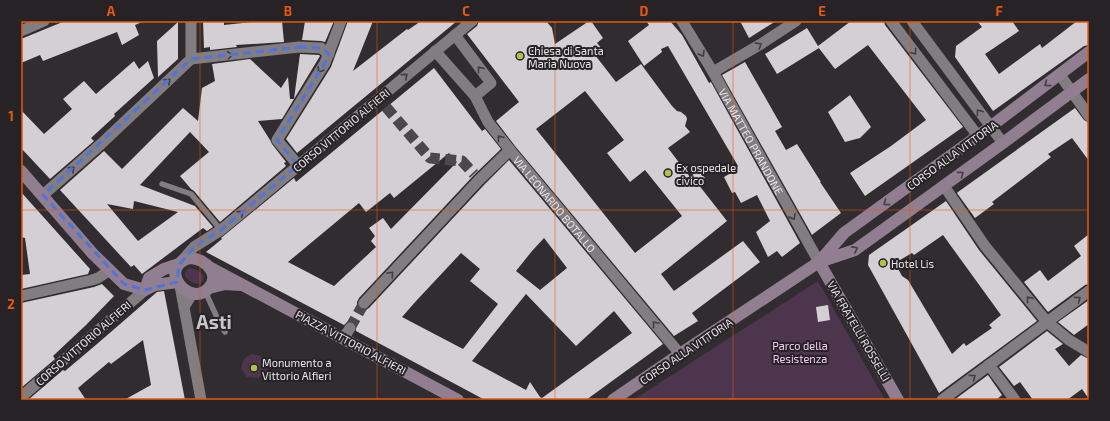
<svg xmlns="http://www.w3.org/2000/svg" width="1110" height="421" viewBox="0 0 1110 421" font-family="'Exo 2',sans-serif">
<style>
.green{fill:#4d364d}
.building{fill:#d4cfd4;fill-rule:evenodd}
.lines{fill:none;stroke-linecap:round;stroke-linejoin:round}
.street-tunnel{stroke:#4b484b;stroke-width:11;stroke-dasharray:11 5.5;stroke-linecap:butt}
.lane{stroke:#817d81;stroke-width:5.5}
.street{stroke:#817d81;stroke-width:11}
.secondary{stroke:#917e91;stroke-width:12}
.oneway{stroke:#413d41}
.oneway2{stroke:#463e46}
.marked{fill:none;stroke:#5074dc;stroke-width:3;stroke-dasharray:8 5;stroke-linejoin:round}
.grid{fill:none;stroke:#e8590c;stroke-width:1;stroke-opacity:0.55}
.poi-dot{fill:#b2c34c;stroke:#262226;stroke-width:1.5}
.labels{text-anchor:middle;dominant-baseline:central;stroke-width:4;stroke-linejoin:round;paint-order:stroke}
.poi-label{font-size:11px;fill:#e7e5e7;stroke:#262226;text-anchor:start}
.street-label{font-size:11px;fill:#e7e5e7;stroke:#262226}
.park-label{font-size:11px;fill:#f7c7f7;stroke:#262226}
.town-label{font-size:19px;font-weight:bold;fill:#cac5ca;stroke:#262226}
.neatline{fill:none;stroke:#e8590c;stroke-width:1.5}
.grid-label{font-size:13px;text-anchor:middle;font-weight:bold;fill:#e8590c}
</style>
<rect width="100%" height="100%" fill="#302c30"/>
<path class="green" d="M189,268C195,268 202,272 204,277C202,289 192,283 186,278C183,274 185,270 189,268Z
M818,281L885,400H633Z
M251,354L261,356L266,362V372L258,378L247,377L241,368L244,359Z"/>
<path class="building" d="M65,21H142V22L135,25L139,35L122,45L117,32L43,61L40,55L21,63V39Z
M203,21H224V25L252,22V21H282L284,42L236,45L237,47L210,50V47L204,48Z
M305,21H334L325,42L321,41L302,40Z
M348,21H373L353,71L407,29L408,30L421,21H457L297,153L286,139L331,67Z
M479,21H546L552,28L555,44L589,21H591L603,38L597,43L602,49L595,55L616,82L641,64L672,106L677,111L681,112L686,116L687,119L685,126L690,132L668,148L690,177L698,170L705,178L698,184L727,221L661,274L674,291L743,241L760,262L692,313L698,321L674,336L515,146L496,121L519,102L467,34L477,26ZM585,91L624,140L607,153L630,182L645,170L682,216L635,253L536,129Z
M646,21H670L682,35L709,83L711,82L800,243L782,257L777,251L768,257L756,232L770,221L757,195L741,203L735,192L732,193L724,177L731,173L730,172L738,166L668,46L661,49L662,52L644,66L628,41L649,25Z
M740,21H776L749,38Z
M851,21H884L885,25L963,127L865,196L850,173L891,146L926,120L868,45L835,69L818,47L819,48L777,74L765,54L807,28L818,46Z
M977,21H1012L1019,31L985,54L999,74L1040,44L1042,48L1077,21H1089V45L1084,46L993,111L955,57L956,46L982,27Z
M178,22V59L158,77L157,41Z
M300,54L319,55L320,56L282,119L258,121L270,140L272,144L286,162L284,163L286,166L220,222L194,191L191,189L180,176L209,152L190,132L140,185L195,206L213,227L207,231L203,228L142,274L134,265L131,267L60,190L104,151L122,169L183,108L198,121L202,88L215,81L212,64L250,59L281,88L288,77L290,99H294ZM134,201L178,212L138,241L107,204L133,209Z
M134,61L139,69L148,61L154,78L114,114L115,116L91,138L94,141L50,179L21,148V110L44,134L72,109L63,99L84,81L96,94Z
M745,62L782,127L775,131L786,150L797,144L821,182H820L841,213L813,234L812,235L722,75Z
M434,68L482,131L485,129L501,149L474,175L359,298L357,302V305L360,308L363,310H366L369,308L484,185L509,160L663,344L586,400H485L356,331V325L353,322H347L344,325L206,252L222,239L221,238L294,178L296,182ZM449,153L457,162L391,229L383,218L369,228L375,236L371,241L376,247L334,286L288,262L359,203L366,212L390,193L394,198ZM544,238L567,268L540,290L516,271L532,251ZM461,253L480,269L470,281L498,304L463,349L402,317L417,300ZM526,294L576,346L614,311L632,333L542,398L540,397L530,382L526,390L472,361Z
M850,95L871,127L860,138L845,142L828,112Z
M1075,108L1084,120L1089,123V161L1072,138L1048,154L1051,157L992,202L994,204L975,218L957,193L958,192Z
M21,192L90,269L88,274L21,289V275L30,274L25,238L21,237Z
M946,201L979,250L1037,321L939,393L868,265L869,255ZM943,235L1001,315L989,325L992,328L966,346L964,343L952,354L908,280L902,276L895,263L912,253L914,255Z
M1089,234V284L1085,285L1048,312L1024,282L1040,270L1048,281L1081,256L1074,246Z
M102,284L114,296L86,325L53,356L55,359L21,388V303L94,287Z
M164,291L185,400H124L151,385L143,340L111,364L109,362L78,388L86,400H28L63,370L65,371L97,344L157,292Z
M1089,300V324L1074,335L1058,322Z
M828,305L830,320L818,322L816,307Z
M1047,331L1063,344L1055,349L1069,366L1081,355L1089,359V399L1082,389L1067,400H1033L1020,382L1014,386L999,367Z
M988,375L1002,395L996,400H954Z"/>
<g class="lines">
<path class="street-tunnel" d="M386,107L430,158L462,161L474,174
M350,328L364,303"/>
<path class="lane" d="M162,184L191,194L221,230
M205,291L220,324L225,332"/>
<g class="street">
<path id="s1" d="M682,21L713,72L819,262"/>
<path d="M891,21L978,136"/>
<path d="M912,21L1003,143"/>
<path d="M21,31L44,21"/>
<path d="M455,35L491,83L475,96"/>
<path id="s2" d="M435,51L475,96L488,122L510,150L680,354"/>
<path d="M191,59L299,47L321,48L329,54"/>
<path d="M713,72L761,44L796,21"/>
<path d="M1060,75L1089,116"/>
<path d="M298,165L277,140L325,63L341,21"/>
<path d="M944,186L985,246L1047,322L1069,340L1089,352"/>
<path d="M43,195L101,144L191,59V21"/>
<path d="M180,263L194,247L221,230L472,21"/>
<path d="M180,286L184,307L192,294"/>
<path d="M21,296L92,280L98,278L110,270"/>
<path d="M364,303L479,180L510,150"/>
<path d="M184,307L201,400"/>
<path d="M342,337L347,333L350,328"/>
<path d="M989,365L1015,400"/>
<path d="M21,397L145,290"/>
<path d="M942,400L1089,291"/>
</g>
<path class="secondary" d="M21,171L93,254L124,284L145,290
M190,258C206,259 222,275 208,289C189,308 156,267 190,258Z
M819,262L844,233L990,127L1089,52
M819,262L898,400
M209,267L458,400
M209,288L225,284L241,285
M145,290L149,278L164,269L179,264
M145,290L155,285L177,282
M613,400L680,354L819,262L855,250L1003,143L1089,79"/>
</g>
<defs><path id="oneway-chevron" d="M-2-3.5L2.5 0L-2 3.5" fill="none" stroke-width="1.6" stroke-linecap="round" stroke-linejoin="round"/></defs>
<g class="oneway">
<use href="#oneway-chevron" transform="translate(759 45) rotate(-32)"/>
<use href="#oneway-chevron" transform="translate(914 52) rotate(53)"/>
<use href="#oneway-chevron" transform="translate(702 54) rotate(59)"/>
<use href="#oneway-chevron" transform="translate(230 55) rotate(-7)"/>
<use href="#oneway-chevron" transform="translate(480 69) rotate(-128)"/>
<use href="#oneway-chevron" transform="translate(320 70) rotate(122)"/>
<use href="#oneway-chevron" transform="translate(405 76) rotate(-40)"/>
<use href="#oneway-chevron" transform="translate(168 81) rotate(-43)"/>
<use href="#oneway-chevron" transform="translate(979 112) rotate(-126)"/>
<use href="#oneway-chevron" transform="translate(500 138) rotate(-128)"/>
<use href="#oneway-chevron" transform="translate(72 169) rotate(-42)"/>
<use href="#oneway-chevron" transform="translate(241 213) rotate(-40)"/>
<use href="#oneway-chevron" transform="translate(793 217) rotate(61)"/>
<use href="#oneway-chevron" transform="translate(391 274) rotate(-47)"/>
<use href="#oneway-chevron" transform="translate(1029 299) rotate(-129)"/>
<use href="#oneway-chevron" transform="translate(1078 299) rotate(-36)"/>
<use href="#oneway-chevron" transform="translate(655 324) rotate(-130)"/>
<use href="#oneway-chevron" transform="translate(973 377) rotate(-37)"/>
</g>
<g class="oneway2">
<use href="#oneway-chevron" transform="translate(1047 84) rotate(143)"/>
<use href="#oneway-chevron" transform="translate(961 174) rotate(-36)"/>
<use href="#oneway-chevron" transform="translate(886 203) rotate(144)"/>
<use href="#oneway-chevron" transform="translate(855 249) rotate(-28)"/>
</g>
<path class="marked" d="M299,47L321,48L329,54L325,63L277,140L298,165L221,230L194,247L179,265L177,282L145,290L124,284L43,195L191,59Z"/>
<path class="grid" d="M200,21V400M377,21V400M555,21V400M733,21V400M910,21V400M21,210H1089"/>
<g class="poi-dot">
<circle cx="520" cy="56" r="4"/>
<circle cx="668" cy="173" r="4"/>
<circle cx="883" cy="263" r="4"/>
<circle cx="254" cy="368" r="4"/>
</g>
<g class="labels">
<g class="poi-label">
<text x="528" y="50">Chiesa di Santa<tspan x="528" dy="13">Maria Nuova</tspan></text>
<text x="676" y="167">Ex ospedale<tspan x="676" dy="13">civico</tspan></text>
<text x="891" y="263">Hotel Lis</text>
<text x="262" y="362">Monumento a<tspan x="262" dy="13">Vittorio Alfieri</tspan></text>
</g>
<g class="street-label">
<text transform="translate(341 130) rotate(-40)">CORSO VITTORIO ALFIERI</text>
<text stroke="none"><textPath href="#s1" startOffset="139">VIA MATTEO PRANDONE</textPath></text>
<text transform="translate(952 155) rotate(-36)">CORSO ALLA VITTORIA</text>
<text stroke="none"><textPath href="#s2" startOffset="195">VIA LEONARDO BOTALLO</textPath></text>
<text transform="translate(859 331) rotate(60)">VIA FRATELLI ROSSELLI</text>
<text transform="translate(351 342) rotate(28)">PIAZZA VITTORIO ALFIERI</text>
<text transform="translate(83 343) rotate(-41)">CORSO VITTORIO ALFIERI</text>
<text transform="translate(686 351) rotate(-34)">CORSO ALLA VITTORIA</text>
</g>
<g class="park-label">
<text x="800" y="345">Parco della<tspan x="800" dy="13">Resistenza</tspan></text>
</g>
<g class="town-label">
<text x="214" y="321">Asti</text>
</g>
</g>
<rect width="1110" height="421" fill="none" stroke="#262226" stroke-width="44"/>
<rect x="22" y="22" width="1066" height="377" class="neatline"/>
<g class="grid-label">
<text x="111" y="16">A</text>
<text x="288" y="16">B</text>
<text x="466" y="16">C</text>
<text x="644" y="16">D</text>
<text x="822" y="16">E</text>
<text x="999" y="16">F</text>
<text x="11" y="121">1</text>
<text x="11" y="309">2</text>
</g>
</svg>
